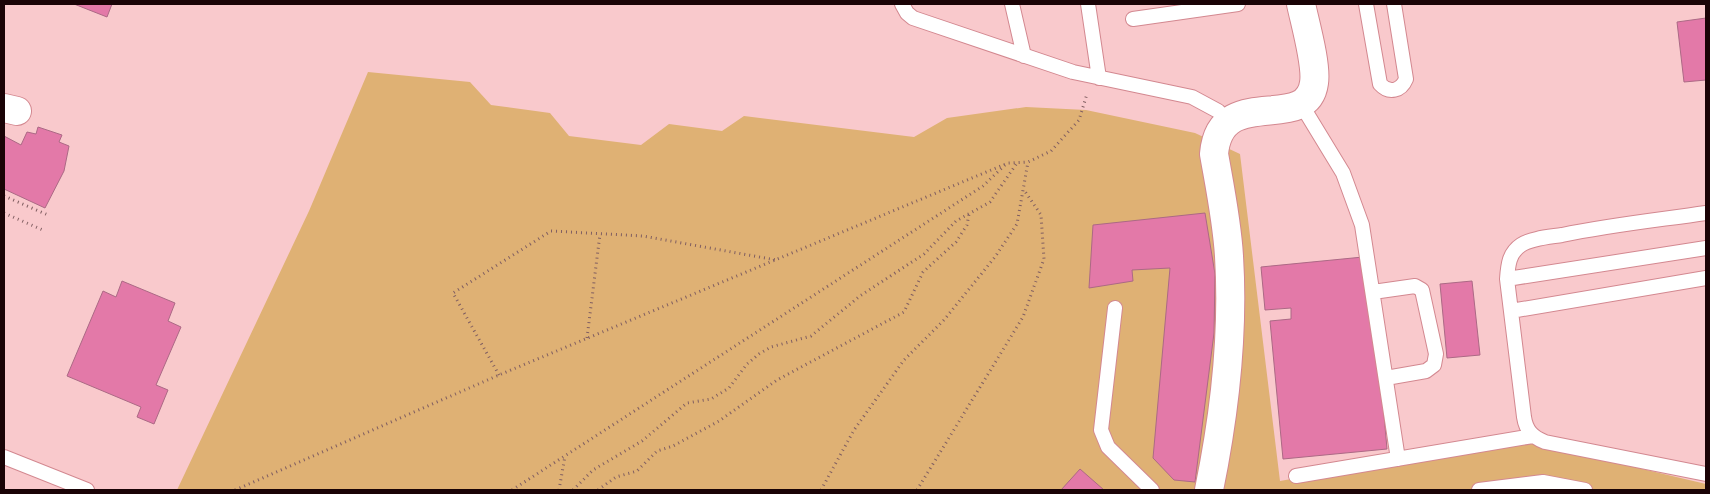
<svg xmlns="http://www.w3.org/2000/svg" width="1710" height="494" viewBox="0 0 1710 494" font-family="Literata,serif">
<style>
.green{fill:#dfb174}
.building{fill:#e379a8;stroke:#ac6985}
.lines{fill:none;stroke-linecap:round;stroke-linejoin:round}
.lane-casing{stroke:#d38890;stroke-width:16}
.street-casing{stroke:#d38890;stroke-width:30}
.path{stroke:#805e61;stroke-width:3;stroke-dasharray:1 4;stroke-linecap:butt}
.lane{stroke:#fff;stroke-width:14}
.street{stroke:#fff;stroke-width:28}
</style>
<rect width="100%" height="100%" fill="#f9c9cc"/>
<path class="green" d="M368,72L470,82L491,105L550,113L569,136L641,145L669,124L722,131L744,116L914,137L947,118L1026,107L1086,110L1195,133L1240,154L1280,481L1516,439L1706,484V490H177L309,211Z"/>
<path class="building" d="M74,4H112L107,17Z
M1706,18V80L1684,82L1677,22Z
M38,127L62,135L59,142L69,146L64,171L45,208L4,189V136L21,145L27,132L36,134Z
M1205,213L1215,274L1214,333L1195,482L1174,480L1153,458L1170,268L1132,270L1133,281L1089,288L1093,225Z
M1363,257L1374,301L1387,449L1283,459L1270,321L1291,319V308L1265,310L1261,267Z
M122,281L175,303L168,321L181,327L156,385L168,390L154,424L137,417L141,407L67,376L103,291L116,297Z
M1472,281L1480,355L1447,358L1440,284Z
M1080,469L1104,490H1061Z"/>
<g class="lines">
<g class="lane-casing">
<path id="lane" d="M902,4L907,13L913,18L1073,72L1192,97L1218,111L1228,121
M1012,4L1024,56
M1088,4L1099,78
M1366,4L1380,84C1389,94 1401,91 1406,79L1394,4
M1133,19L1238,4
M1301,104L1343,173L1362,225L1398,459
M1706,213C1658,220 1610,225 1562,235C1549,237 1532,238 1521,245C1509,253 1508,265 1507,279L1524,417C1526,430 1532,437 1545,442L1706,474
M1507,279L1706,248
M1373,292L1415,286L1422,290L1436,354L1434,365L1426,371L1386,378
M1115,308L1101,430L1108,447L1152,490
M1511,311L1706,278
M4,457L87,490
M1296,476L1533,436
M1479,490L1543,482L1585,490"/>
</g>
<g class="street-casing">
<path id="street" d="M4,108L17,111
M1209,490C1225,412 1234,336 1229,256C1227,222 1220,188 1214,154C1220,82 1307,135 1314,83C1317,65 1305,23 1301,4"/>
</g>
<path class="path" d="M4,196L48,215
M4,213L45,231
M587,338L600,234
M499,375L453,293L551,231L643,236L776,260
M235,490L499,375L1008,163L1028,162L1051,151L1079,120L1087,94
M512,490L983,186L1006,164
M559,490L565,456
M573,490L593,470L642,441L687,403L711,399L729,388L747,364L759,354L771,347L811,336L860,296L924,254L956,221L990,202L1017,163
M598,490L616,477L637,471L657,451L673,446L719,421L777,380L904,312L923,272L956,242L967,225L969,214
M821,490L854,430L904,360L944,320L995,257L1017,224L1028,162
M917,490L1023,317L1044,259L1041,215L1024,190"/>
<use href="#lane" class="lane"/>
<use href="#street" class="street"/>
</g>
<rect width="1710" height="494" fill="none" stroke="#1a0306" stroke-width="10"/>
</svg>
